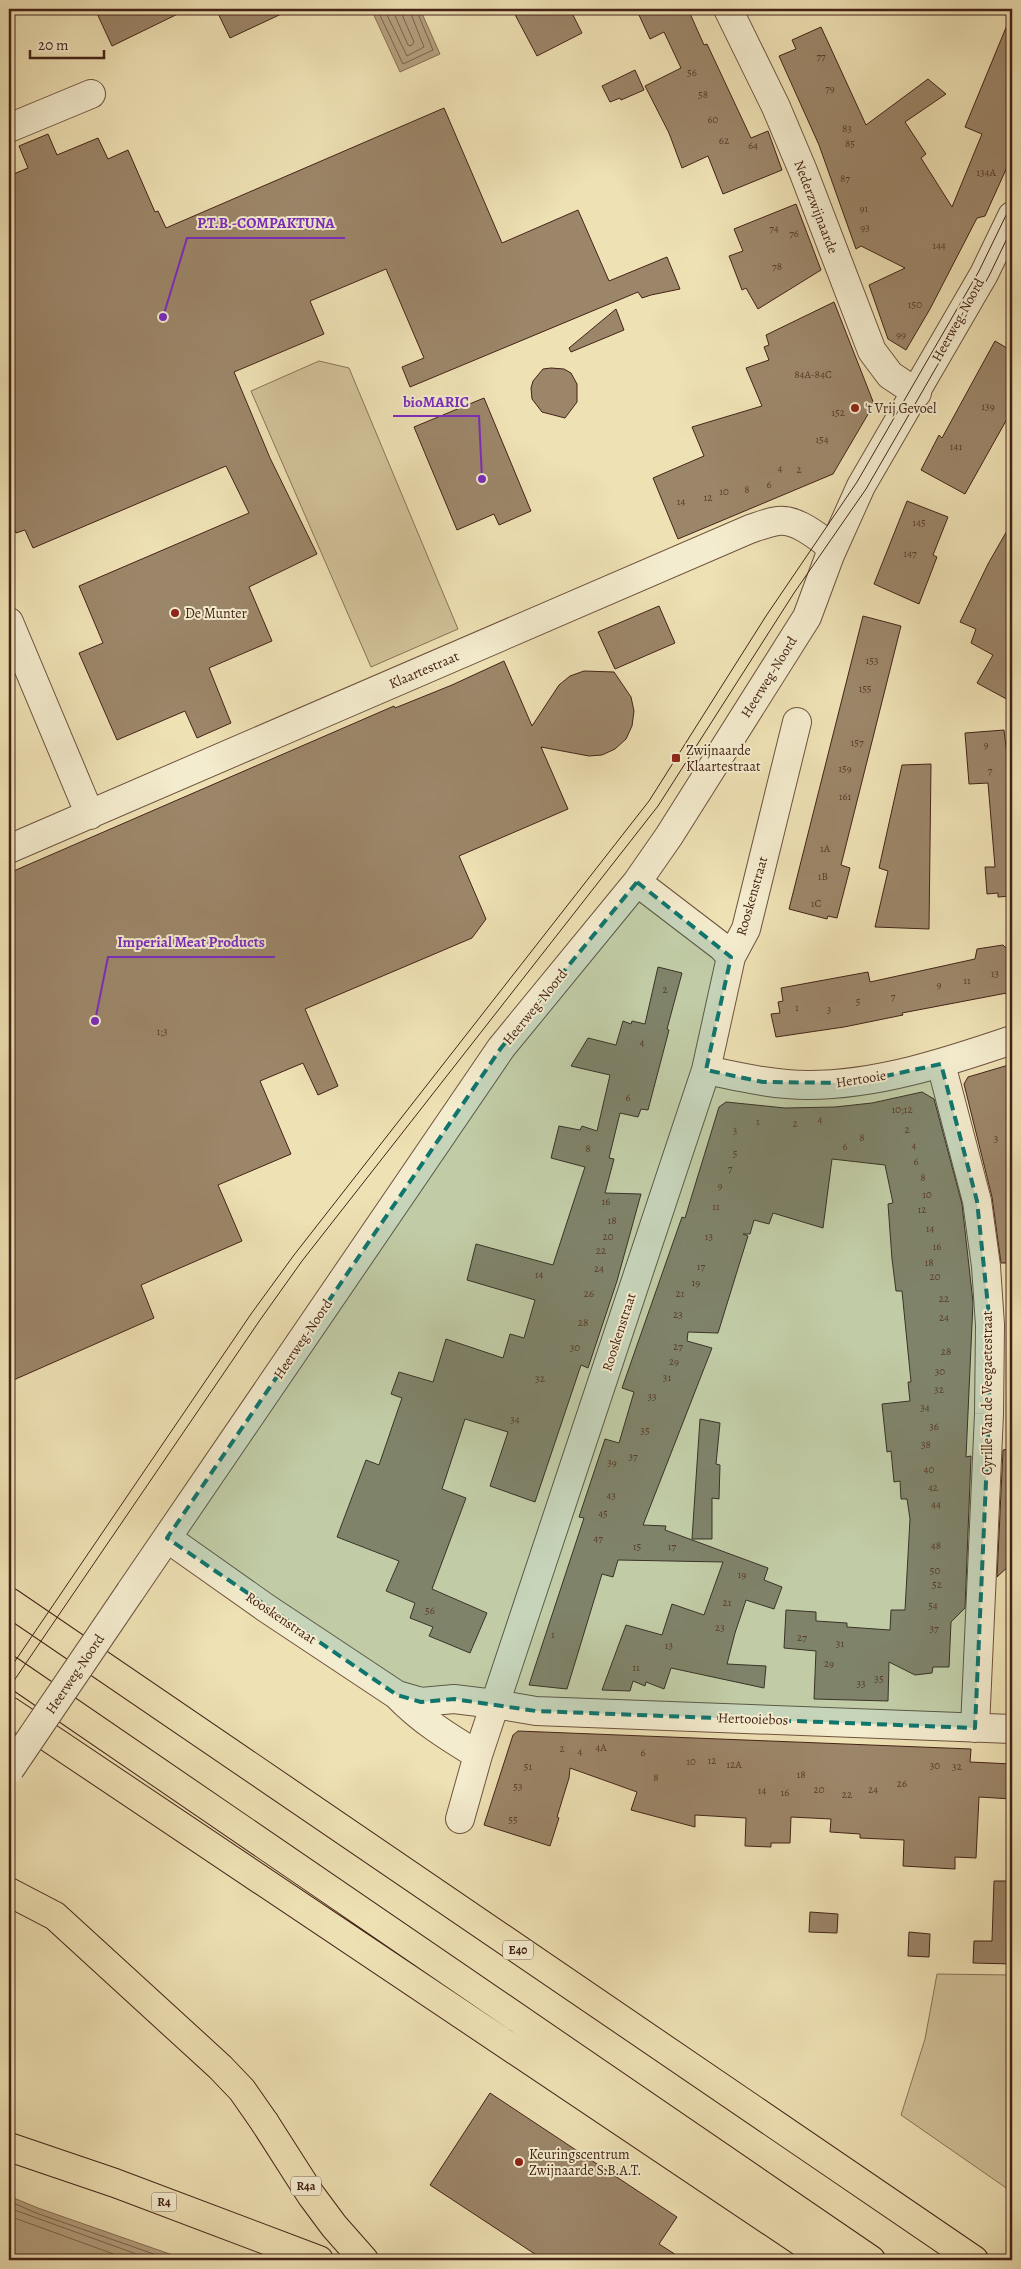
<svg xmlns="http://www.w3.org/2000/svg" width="1021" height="2269" viewBox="0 0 1021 2269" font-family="Alegreya,serif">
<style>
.green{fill:#d1c199;stroke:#8a7258}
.water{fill:#b4a07f;stroke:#876e55}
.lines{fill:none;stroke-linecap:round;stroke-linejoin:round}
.shore{stroke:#7c624b;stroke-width:1}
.building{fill:#9c8669;stroke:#442317}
.minor-casing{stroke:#6e523e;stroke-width:30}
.major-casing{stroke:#442317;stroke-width:30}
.highway-casing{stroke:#442317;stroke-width:30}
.minor{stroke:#f4ecce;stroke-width:28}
.major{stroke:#eee1b4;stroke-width:28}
.highway{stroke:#eee1b4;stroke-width:28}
.tram{stroke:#442317;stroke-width:1}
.minor-bridge-casing{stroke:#6e523e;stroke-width:30;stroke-linecap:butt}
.minor-bridge{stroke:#f4ecce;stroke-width:28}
.marked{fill:#0f766e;fill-opacity:0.2;stroke:#0f766e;stroke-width:4;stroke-dasharray:10 6;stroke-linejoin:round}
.poi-dot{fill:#8f2418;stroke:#f4ecce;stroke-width:2}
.labels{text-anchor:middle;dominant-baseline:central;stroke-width:4;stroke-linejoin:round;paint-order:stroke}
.number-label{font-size:11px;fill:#5a3c2c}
.shield{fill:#f4ecce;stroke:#795f4e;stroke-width:1}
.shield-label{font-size:12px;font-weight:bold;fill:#442317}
.street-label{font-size:14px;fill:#442317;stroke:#f4ecce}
.poi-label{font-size:14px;fill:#442317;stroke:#f4ecce;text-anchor:start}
.leader{fill:none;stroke:#7b2cbf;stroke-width:2}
.callout-dot{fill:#7b2cbf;stroke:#f4ecce;stroke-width:2}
.callout-label{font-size:15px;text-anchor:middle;font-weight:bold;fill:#7b2cbf;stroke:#f4ecce;stroke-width:4;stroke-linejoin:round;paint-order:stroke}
</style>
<rect width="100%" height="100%" fill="#eee1b4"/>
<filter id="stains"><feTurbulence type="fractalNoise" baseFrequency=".004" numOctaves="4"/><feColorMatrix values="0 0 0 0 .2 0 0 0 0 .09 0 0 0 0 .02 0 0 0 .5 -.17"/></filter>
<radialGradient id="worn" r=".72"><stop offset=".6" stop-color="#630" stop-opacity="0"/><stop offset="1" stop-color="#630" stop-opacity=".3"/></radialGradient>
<path class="green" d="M319,361L349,368L458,629L371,667L251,391Z
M937,1974L1012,1975V2192L901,2115L925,2039Z"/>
<path class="water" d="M371,9H420L440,54L400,72Z
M9,2196L38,2208L187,2260H9Z"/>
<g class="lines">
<path class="shore" d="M377,9L403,64L433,50L416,9
M384,9L407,56L424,47L409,9
M392,9L408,45L411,46L414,42L403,17L402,9
M9,2201L36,2213L171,2260
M9,2208L153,2260
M9,2216L130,2260"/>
</g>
<path class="building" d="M95,9H188L112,46Z
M216,9H292L230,38Z
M512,9H570L582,33L537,56Z
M652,9H688L704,45L707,44L751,138L768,131L782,170L723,194L708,156L682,168L669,133L645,86L681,68L664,32L650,39L639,15Z
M1012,13V156L985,216L977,218L930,309L906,350L888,339L869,285L905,268L861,246L856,249L819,145L779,56L796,49L792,40L821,27L866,125L928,79L946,94L905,122L926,154L921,158L952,207L982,134L965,127Z
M635,70L644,90L621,100L620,98L610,102L602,86Z
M444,108L502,243L578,210L609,281L667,257L680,289L651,295L642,298L638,292L410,387L402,367L424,358L386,269L310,301L324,334L234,372L270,458L317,554L249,587L272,641L209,668L231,723L197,738L185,711L117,740L79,653L103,643L79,586L249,513L226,466L33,548L25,530L16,533L9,517V176L28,168L19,146L48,134L57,155L98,138L108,159L128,150L155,212L158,211L166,228Z
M796,204L821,270L758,309L746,288L742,290L729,256L743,251L734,229Z
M834,302L874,404L833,474L678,539L653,478L704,456L692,427L762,406L746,368L769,360L764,347L769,345L766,335Z
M616,309L624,330L571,352L569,348Z
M995,341L1012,351V410L965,494L921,470L939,435L942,438Z
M551,368L564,369L571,373L577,384V402L565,418L542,412L532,399L531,388L533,381L543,369Z
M484,398L531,511L499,525L494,514L457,530L414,427Z
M907,501L948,517L933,555L937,557L919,604L874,584Z
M1012,522V702L977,683L993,655L971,643L976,629L960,622L988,564Z
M659,606L675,643L615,669L598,632Z
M863,616L901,626L841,865L850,868L837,918L828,916L827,919L789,909Z
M504,661L532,726L559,685L570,676L584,671L614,672L631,697L634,711L632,726L626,739L615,749L602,755L589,756L541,747L568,809L459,856L486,919L472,938L305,1009L338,1086L318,1095L303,1063L260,1081L291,1154L218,1185L242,1241L141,1285L154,1318L9,1382V873L394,706L395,708L452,685Z
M1004,730L1007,755L1012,754V896L998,897V893L987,894L985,867H995L988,783L969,784L965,733Z
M931,764L929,929L875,927L888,871L879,868L902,765Z
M1003,945L1012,954V992L902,1013L903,1015L844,1027L776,1037L771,1014L780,1013L778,1002L783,1001L781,988L868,972L870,982L975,959L977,949Z
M658,967L682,973L667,1029L669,1030L648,1110L641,1109L638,1117L620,1113L609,1158L614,1159L605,1193L641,1194L617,1281L588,1368L581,1365L535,1502L490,1486L508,1432L465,1419L442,1489L466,1498L432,1589L487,1613L470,1653L429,1636L433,1627L410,1618L415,1603L386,1591L399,1561L337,1537L366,1460L379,1465L402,1398L391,1394L399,1372L433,1382L446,1339L503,1358L510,1334L524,1338L535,1300L467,1280L476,1244L553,1265L585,1167L551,1158L559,1126L580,1130L582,1126L597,1131L610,1075L571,1066L588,1038L616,1045L623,1021L631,1024L632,1021L645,1024Z
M1012,1064V1263H1001L992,1197L964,1084L968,1077Z
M922,1092L934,1099L962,1204L973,1302L966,1457L971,1456L965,1608L951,1622L949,1667H933L932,1673L915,1675L889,1662L888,1701L814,1699L816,1651L784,1648L786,1610L816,1612V1621L847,1623V1627L890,1630L891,1610H905L910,1519L907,1499H901L900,1481L894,1482L891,1451L887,1452L882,1404L910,1401L908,1382H911L902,1291H896L892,1259L888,1204L893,1203L885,1165L832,1159L823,1228L773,1213L769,1224L754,1220L750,1234H743L748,1236L718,1333L688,1332L687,1341L712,1348L643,1525L666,1526L665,1530L768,1568L764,1580L782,1587L774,1609L746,1600L735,1633L727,1664L766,1666L764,1688L671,1668L664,1689L646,1682L645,1686L633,1681L630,1691L602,1690L626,1625L662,1635L672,1604L704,1615L723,1562L618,1560L613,1577L602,1574L567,1689L529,1685L584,1518L579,1517L605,1439L619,1443L634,1392L622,1388L682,1217L685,1218L719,1107L726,1102L785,1108L835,1107L872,1103Z
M700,1419L720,1423L716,1464L720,1465L719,1499L712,1498V1539H692Z
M1012,1448V1563L997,1577L1003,1450Z
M518,1731L971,1749L970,1762L1012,1764V1799L979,1797L976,1858L955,1857V1869L903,1866L904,1840L860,1838V1834L830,1832L831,1819L791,1817L790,1843H771V1847L745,1846L746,1818L695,1815V1827L631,1810L637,1792L570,1768L569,1778L557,1817L559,1818L550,1846L484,1825L513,1735Z
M994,1881H1012V1964L973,1963L974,1941H992Z
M810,1912L838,1914L837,1933L809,1932Z
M909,1932L930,1934L929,1957L908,1956Z
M490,2093L677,2217L659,2244L684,2260H544L430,2185Z"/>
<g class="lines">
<g class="minor-casing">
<path id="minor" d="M728,9L776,107L803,171L872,351L890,375L917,393
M9,128L91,94
M9,622L90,815
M9,849L750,529C759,526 769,522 778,521C796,519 814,534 828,544L830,555
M731,957L746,929L797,722
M941,1064L977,1201L986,1266L990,1325L989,1414L975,1728
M706,1070C740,1077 773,1085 808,1085C878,1085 947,1062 1012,1040
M167,1538L266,1608L397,1695C421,1720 448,1737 478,1755
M130,1592L501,1048L637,882L669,836L807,617L830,555L861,486L984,274L1012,216
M397,1695L421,1702L454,1699L495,1704L536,1711L1012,1729
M460,1819L478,1755L706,1070L731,957L722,947L637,882"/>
</g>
<g class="major-casing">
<path id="major" d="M9,1892L55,1916L220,2067L242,2090L265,2123"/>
</g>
<g class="highway-casing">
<path id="highway" d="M9,1602L974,2260
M9,1670L871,2260
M9,1711L828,2260
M265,2123L311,2195L334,2226L364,2260
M9,2147L115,2183L319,2260"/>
</g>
<use href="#minor" class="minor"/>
<use href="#major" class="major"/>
<use href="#highway" class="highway"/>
<path class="tram" d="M9,1670L251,1314L294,1255L649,801L766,616L857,482L979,271L1012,203
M9,1688L260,1320L302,1261L658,806L794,593L866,489L989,276L1012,228"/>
<g class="minor-bridge-casing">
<path id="minor-bridge" d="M10,1769L130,1592"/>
</g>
<use href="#minor-bridge" class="minor-bridge"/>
</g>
<path class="marked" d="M637,882L731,957L706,1070L763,1082L853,1083L941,1064L977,1201L990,1325L989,1414L975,1728L536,1711L454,1699L421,1702L397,1695L167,1538L501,1048Z"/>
<g class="poi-dot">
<circle cx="855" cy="408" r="5"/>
<circle cx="175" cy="613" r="5"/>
<rect x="671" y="753" width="10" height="10" rx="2.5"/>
<circle cx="519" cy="2162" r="5"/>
</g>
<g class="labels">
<g class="number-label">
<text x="821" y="56">77</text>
<text x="692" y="72">56</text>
<text x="830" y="88">79</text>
<text x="703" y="94">58</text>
<text x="713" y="119">60</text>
<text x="847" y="128">83</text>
<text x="724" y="140">62</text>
<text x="850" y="143">85</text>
<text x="753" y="145">64</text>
<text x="986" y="172">134A</text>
<text x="845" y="178">87</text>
<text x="864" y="208">91</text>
<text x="865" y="227">93</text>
<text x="774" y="228">74</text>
<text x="794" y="233">76</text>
<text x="939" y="245">144</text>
<text x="777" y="266">78</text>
<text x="915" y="304">150</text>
<text x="901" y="334">99</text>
<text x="813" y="374">84A-84C</text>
<text x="988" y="406">139</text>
<text x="838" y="412">152</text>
<text x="822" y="439">154</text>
<text x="956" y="446">141</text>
<text x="780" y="468">4</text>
<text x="799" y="469">2</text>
<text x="769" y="484">6</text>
<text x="747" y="489">8</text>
<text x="724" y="491">10</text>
<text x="708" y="497">12</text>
<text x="681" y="501">14</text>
<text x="919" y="522">145</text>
<text x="910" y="553">147</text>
<text x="872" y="660">153</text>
<text x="865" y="688">155</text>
<text x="857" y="742">157</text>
<text x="986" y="744">9</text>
<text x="845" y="768">159</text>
<text x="990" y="770">7</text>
<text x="845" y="796">161</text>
<text x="825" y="848">1A</text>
<text x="823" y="876">1B</text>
<text x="816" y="903">1C</text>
<text x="995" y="973">13</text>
<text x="967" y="980">11</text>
<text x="939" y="984">9</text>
<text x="665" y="989">2</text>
<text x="893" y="996">7</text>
<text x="858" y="1001">5</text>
<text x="797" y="1007">1</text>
<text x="829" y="1009">3</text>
<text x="162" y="1031">1;3</text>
<text x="642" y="1042">4</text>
<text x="628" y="1097">6</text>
<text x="902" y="1109">10;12</text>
<text x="820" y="1119">4</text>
<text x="758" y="1121">1</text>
<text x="795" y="1123">2</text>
<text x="907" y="1129">2</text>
<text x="735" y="1130">3</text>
<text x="862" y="1137">8</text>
<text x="996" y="1138">3</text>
<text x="914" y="1145">4</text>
<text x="845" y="1146">6</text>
<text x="588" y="1148">8</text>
<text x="735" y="1153">5</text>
<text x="916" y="1161">6</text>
<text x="730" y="1168">7</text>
<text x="923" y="1177">8</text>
<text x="720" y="1185">9</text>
<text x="927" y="1194">10</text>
<text x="606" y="1201">16</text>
<text x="716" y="1206">11</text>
<text x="922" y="1209">12</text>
<text x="612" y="1220">18</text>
<text x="930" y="1228">14</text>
<text x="608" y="1236">20</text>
<text x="709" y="1236">13</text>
<text x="937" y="1246">16</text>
<text x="601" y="1250">22</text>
<text x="929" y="1262">18</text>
<text x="701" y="1266">17</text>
<text x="599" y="1268">24</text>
<text x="539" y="1274">14</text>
<text x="935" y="1276">20</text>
<text x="696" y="1282">19</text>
<text x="589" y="1293">26</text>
<text x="680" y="1293">21</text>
<text x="944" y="1298">22</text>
<text x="678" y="1314">23</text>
<text x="944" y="1317">24</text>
<text x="583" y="1322">28</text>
<text x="678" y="1346">27</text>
<text x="575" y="1347">30</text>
<text x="946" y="1351">28</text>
<text x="674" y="1361">29</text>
<text x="940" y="1371">30</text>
<text x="667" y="1377">31</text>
<text x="540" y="1378">32</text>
<text x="939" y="1389">32</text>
<text x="652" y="1396">33</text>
<text x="925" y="1407">34</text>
<text x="515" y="1419">34</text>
<text x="934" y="1426">36</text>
<text x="645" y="1430">35</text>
<text x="926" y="1444">38</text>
<text x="633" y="1456">37</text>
<text x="612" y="1462">39</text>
<text x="929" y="1469">40</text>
<text x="933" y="1487">42</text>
<text x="611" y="1495">43</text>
<text x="936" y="1504">44</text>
<text x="603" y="1513">45</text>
<text x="598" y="1538">47</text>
<text x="936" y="1545">48</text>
<text x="637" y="1546">15</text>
<text x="672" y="1546">17</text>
<text x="935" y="1570">50</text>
<text x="742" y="1574">19</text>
<text x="937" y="1584">52</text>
<text x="727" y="1602">21</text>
<text x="933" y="1605">54</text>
<text x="430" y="1610">56</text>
<text x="720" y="1627">23</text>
<text x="934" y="1628">37</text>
<text x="553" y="1634">1</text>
<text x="802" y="1637">27</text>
<text x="840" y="1643">31</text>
<text x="669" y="1645">13</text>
<text x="829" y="1663">29</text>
<text x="636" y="1667">11</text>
<text x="879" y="1678">35</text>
<text x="861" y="1683">33</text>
<text x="601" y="1747">4A</text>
<text x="562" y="1748">2</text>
<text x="580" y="1751">4</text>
<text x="643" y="1752">6</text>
<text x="712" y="1760">12</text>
<text x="691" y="1761">10</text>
<text x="734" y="1764">12A</text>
<text x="935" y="1765">30</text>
<text x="528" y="1766">51</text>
<text x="957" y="1766">32</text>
<text x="801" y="1774">18</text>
<text x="656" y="1777">8</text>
<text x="902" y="1783">26</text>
<text x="518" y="1786">53</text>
<text x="819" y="1789">20</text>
<text x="873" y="1789">24</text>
<text x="762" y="1790">14</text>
<text x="785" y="1792">16</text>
<text x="847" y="1794">22</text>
<text x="513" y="1819">55</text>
</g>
<g class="shield">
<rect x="503" y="1940.5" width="30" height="19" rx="4"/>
<rect x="291" y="2176.5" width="30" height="19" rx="4"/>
<rect x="151.5" y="2192.5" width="25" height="19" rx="4"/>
</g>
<g class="shield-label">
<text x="518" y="1950">E40</text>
<text x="306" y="2186">R4a</text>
<text x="164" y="2202">R4</text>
</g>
<g class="street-label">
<text transform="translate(816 207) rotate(69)">Nederzwijnaarde</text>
<text transform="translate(958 320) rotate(-61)">Heerweg-Noord</text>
<text transform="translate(424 670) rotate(-23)">Klaartestraat</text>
<text transform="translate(769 677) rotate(-58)">Heerweg-Noord</text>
<text transform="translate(752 896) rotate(-74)">Rooskenstraat</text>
<text transform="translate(535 1007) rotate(-51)">Heerweg-Noord</text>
<text transform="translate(861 1079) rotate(-9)">Hertooie</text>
<text transform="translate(619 1332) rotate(-72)">Rooskenstraat</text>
<text transform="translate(303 1339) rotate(-56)">Heerweg-Noord</text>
<text transform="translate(987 1393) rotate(-90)">Cyrille Van de Veegaetestraat</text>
<text transform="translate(281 1618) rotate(34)">Rooskenstraat</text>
<text transform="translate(75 1674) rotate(-56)">Heerweg-Noord</text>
<text transform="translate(753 1719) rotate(2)">Hertooiebos</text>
</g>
<g class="poi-label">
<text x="865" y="408">'t Vrij Gevoel</text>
<text x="185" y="613">De Munter</text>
<text x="686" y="750">Zwijnaarde<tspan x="686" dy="16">Klaartestraat</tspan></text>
<text x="529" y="2154">Keuringscentrum<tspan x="529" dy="16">Zwijnaarde S.B.A.T.</tspan></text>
</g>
</g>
<path class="leader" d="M163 317L187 238H345M482 479L479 416H393M95 1021L108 957H275"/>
<g class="callout-dot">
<circle cx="163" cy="317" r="5"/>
<circle cx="482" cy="479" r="5"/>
<circle cx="95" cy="1021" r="5"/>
</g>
<g class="callout-label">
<text x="266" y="228">P.T.B.-COMPAKTUNA</text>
<text x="436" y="407">bioMARIC</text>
<text x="191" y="947">Imperial Meat Products</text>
</g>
<rect width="1021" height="2269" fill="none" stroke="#eee1b4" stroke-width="30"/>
<rect x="10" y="10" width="1001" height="2249" fill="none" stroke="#442317" stroke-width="2.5"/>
<rect x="15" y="15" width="991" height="2239" fill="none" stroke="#442317"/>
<path d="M30 50v8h74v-8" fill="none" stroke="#442317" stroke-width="2.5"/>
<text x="38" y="50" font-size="15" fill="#442317" stroke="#f4ecce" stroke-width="4" paint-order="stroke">20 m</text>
<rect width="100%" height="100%" filter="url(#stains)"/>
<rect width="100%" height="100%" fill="url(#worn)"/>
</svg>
